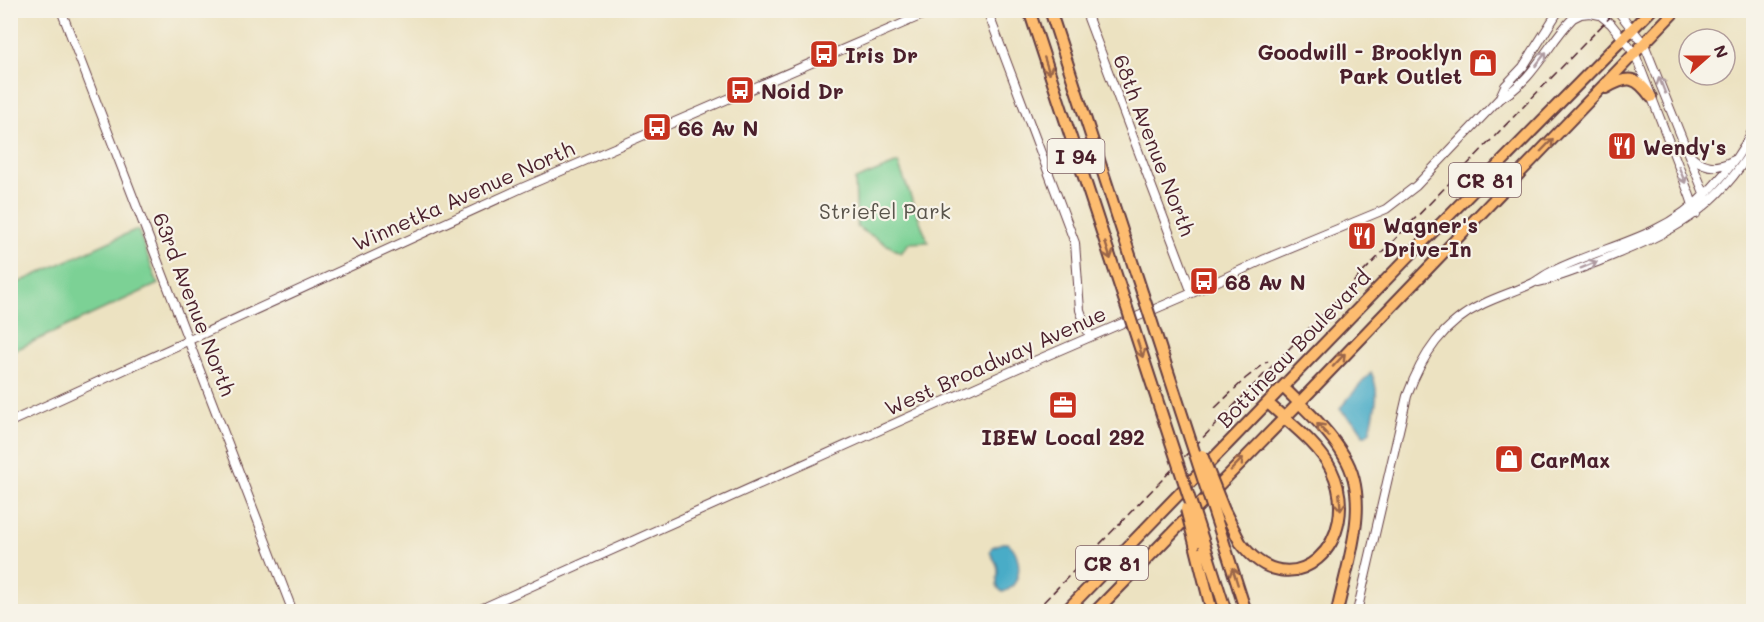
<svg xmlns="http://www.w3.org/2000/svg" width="1764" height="622" viewBox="0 0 1764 622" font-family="Mali,sans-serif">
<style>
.green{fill:#7bd195;stroke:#627860;stroke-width:1.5}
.water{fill:#48acc7;stroke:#496679;stroke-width:1.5}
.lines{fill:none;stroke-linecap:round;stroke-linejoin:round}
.minor-casing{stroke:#623c42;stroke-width:10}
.highway-casing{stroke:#623c42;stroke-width:14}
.minor{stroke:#fff;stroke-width:8}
.highway{stroke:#fdbc6f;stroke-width:10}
.rail{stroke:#4a1f2b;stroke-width:1.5;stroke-dasharray:9 4.5;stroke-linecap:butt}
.highway-bridge-casing{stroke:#623c42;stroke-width:14;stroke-linecap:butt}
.highway-bridge{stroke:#fdbc6f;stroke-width:10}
.oneway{stroke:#ae9aa0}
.oneway2{stroke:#9b664a}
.labels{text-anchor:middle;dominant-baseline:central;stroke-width:4.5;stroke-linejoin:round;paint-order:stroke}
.shield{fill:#f7f3e8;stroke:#7e5f64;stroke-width:1.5}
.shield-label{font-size:20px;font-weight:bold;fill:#4a1f2b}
.poi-label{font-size:21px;font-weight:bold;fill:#4a1f2b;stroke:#f7f3e8;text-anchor:start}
.street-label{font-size:21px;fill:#4a1f2b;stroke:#f7f3e8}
.park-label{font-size:21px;fill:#59544b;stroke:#f7f3e8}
</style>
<rect width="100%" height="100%" fill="#f7f3e8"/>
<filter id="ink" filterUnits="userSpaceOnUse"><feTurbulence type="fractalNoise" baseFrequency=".0167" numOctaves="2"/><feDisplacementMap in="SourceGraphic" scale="12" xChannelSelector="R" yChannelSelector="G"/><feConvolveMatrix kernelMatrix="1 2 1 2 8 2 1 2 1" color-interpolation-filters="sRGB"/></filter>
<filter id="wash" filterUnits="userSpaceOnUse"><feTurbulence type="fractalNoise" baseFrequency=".008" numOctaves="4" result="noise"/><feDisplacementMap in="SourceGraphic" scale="24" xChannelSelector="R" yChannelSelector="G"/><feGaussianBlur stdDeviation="1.35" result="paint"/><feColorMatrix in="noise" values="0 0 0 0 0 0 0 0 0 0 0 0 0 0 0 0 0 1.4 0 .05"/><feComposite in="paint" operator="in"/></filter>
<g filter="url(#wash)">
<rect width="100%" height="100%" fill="#ece2c1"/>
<path class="green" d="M898,163L928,242L909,243L901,253L857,227L855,180Z
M135,230H138L158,284L11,352V286Z"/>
<path class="water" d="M1371,372C1381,393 1375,408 1370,431L1366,435H1363C1357,418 1347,420 1340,408Z
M1002,543H1008C1023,554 1023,586 1003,592C991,586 1001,575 997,565C996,561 992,557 990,552L992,547Z"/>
</g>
<g filter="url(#ink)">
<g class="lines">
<g class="minor-casing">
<path id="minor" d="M61,10L293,612
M987,10L1075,243L1080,310L1090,337
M1085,10L1192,293
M1617,10L1644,44L1706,198
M1499,99C1534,81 1547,44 1573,18L1581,14L1590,13L1600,15L1611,24L1635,54L1690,196L1696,214
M1689,154C1703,167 1715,170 1732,161
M1538,282C1562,277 1584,267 1607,258C1674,231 1716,210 1754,146
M10,422L524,187L934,10
M474,612L1016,369L1192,293L1265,259L1386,209L1416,186L1499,99L1505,86L1523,67L1559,10
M1357,612L1407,396C1422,355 1443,323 1483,304C1499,296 1517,291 1533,283C1540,279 1546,274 1553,271C1585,255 1621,246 1654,230C1697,210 1733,170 1754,128"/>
</g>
<g class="highway-casing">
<path id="highway" d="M1029,10L1125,302
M1050,10L1143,295
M1606,88C1628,75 1636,76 1651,97
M1283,387C1304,408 1329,430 1344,456C1372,501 1347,563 1337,612
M1223,540L1246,612
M1240,542C1291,612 1366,541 1331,469C1318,443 1289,423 1268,403
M1195,544L1212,612
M1205,546L1226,612
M1065,612L1412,253L1651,10
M1095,612L1299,403L1676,10"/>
</g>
<use href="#minor" class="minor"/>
<use href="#highway" class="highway"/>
<path class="rail" d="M1215,408L1246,378L1268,361
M1034,612L1617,10"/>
<g class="highway-bridge-casing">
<path id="highway-bridge" d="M1143,295L1223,540
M1125,302L1205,546
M1202,455L1224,510L1240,542
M1186,509L1195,544"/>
</g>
<use href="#highway-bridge" class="highway-bridge"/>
</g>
<defs><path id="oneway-shaft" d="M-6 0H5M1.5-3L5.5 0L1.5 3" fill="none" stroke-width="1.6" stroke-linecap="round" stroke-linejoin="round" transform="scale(1.5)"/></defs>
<g class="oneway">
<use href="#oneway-shaft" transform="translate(1541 59) rotate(-52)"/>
<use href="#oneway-shaft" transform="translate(1662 85) rotate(-111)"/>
<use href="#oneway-shaft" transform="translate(1682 175) rotate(68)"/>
<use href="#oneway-shaft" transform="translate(1589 265) rotate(-22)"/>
</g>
<g class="oneway2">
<use href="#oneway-shaft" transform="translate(1047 66) rotate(72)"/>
<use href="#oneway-shaft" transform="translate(1547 145) rotate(-46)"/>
<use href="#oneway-shaft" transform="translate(1108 251) rotate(72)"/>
<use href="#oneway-shaft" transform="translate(1140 349) rotate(72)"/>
<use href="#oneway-shaft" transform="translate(1339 360) rotate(-47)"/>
<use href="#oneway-shaft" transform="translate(1323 430) rotate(-133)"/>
<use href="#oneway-shaft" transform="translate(1237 464) rotate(-46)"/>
<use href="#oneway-shaft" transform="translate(1340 502) rotate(85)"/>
<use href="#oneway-shaft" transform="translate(1235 576) rotate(-108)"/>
</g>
</g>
<defs>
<g id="bus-square" transform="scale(1.5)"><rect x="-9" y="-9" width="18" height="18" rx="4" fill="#c8321e" stroke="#f7f3e8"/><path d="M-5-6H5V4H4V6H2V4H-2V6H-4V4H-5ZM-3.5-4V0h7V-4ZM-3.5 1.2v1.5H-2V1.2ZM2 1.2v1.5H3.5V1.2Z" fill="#fff"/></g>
<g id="shop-square" transform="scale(1.5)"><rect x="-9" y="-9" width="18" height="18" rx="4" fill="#c8321e" stroke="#f7f3e8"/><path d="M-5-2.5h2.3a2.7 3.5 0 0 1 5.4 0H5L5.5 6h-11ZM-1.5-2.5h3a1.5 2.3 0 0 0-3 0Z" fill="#fff"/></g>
<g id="restaurant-square" transform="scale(1.5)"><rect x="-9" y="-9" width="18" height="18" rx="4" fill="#c8321e" stroke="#f7f3e8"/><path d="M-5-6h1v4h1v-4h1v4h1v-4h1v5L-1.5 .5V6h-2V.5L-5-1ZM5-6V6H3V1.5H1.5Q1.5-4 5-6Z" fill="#fff"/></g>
<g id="office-square" transform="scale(1.5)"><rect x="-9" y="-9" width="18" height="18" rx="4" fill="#c8321e" stroke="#f7f3e8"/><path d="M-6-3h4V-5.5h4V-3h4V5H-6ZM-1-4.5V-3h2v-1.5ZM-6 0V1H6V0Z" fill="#fff"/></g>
</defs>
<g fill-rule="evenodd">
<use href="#bus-square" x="824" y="54"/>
<use href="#shop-square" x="1483" y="63"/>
<use href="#bus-square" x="740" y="90"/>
<use href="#bus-square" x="657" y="127"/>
<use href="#restaurant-square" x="1622" y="146"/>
<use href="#restaurant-square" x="1362" y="236"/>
<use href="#bus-square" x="1204" y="281"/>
<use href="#office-square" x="1063" y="405"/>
<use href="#shop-square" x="1509" y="459"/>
</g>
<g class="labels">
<g class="shield">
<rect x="1047.5" y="139" width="57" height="34" rx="4.5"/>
<rect x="1449" y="163" width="72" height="34" rx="4.5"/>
<rect x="1076" y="546" width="72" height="34" rx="4.5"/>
</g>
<g class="shield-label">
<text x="1076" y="156">I 94</text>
<text x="1485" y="180">CR 81</text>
<text x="1112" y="563">CR 81</text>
</g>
<g class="poi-label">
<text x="1462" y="51" text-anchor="end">Goodwill - Brooklyn<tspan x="1462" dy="24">Park Outlet</tspan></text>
<text x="845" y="54">Iris Dr</text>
<text x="761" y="90">Noid Dr</text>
<text x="678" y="127">66 Av N</text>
<text x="1643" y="146">Wendy's</text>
<text x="1383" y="224">Wagner's<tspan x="1383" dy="24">Drive-In</tspan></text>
<text x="1225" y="281">68 Av N</text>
<text x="1063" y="436" text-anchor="middle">IBEW Local 292</text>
<text x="1530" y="459">CarMax</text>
</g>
<g class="street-label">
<text transform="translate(1155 145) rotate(69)">68th Avenue North</text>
<text transform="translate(463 195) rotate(-24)">Winnetka Avenue North</text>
<text transform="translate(195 304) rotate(69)">63rd Avenue North</text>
<text transform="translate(1293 348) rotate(-46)">Bottineau Boulevard</text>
<text transform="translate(995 360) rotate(-24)">West Broadway Avenue</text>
</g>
<g class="park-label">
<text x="885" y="210">Striefel Park</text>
</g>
</g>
<rect width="1764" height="622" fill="none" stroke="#f7f3e8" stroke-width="36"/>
<g transform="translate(1707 57) rotate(69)"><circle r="28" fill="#f7f3e8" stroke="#b29e9c" stroke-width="1.5"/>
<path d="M0-4.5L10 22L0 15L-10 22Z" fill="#c8321e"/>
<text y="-9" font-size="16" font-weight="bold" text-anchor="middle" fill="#4a1f2b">N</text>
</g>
</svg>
